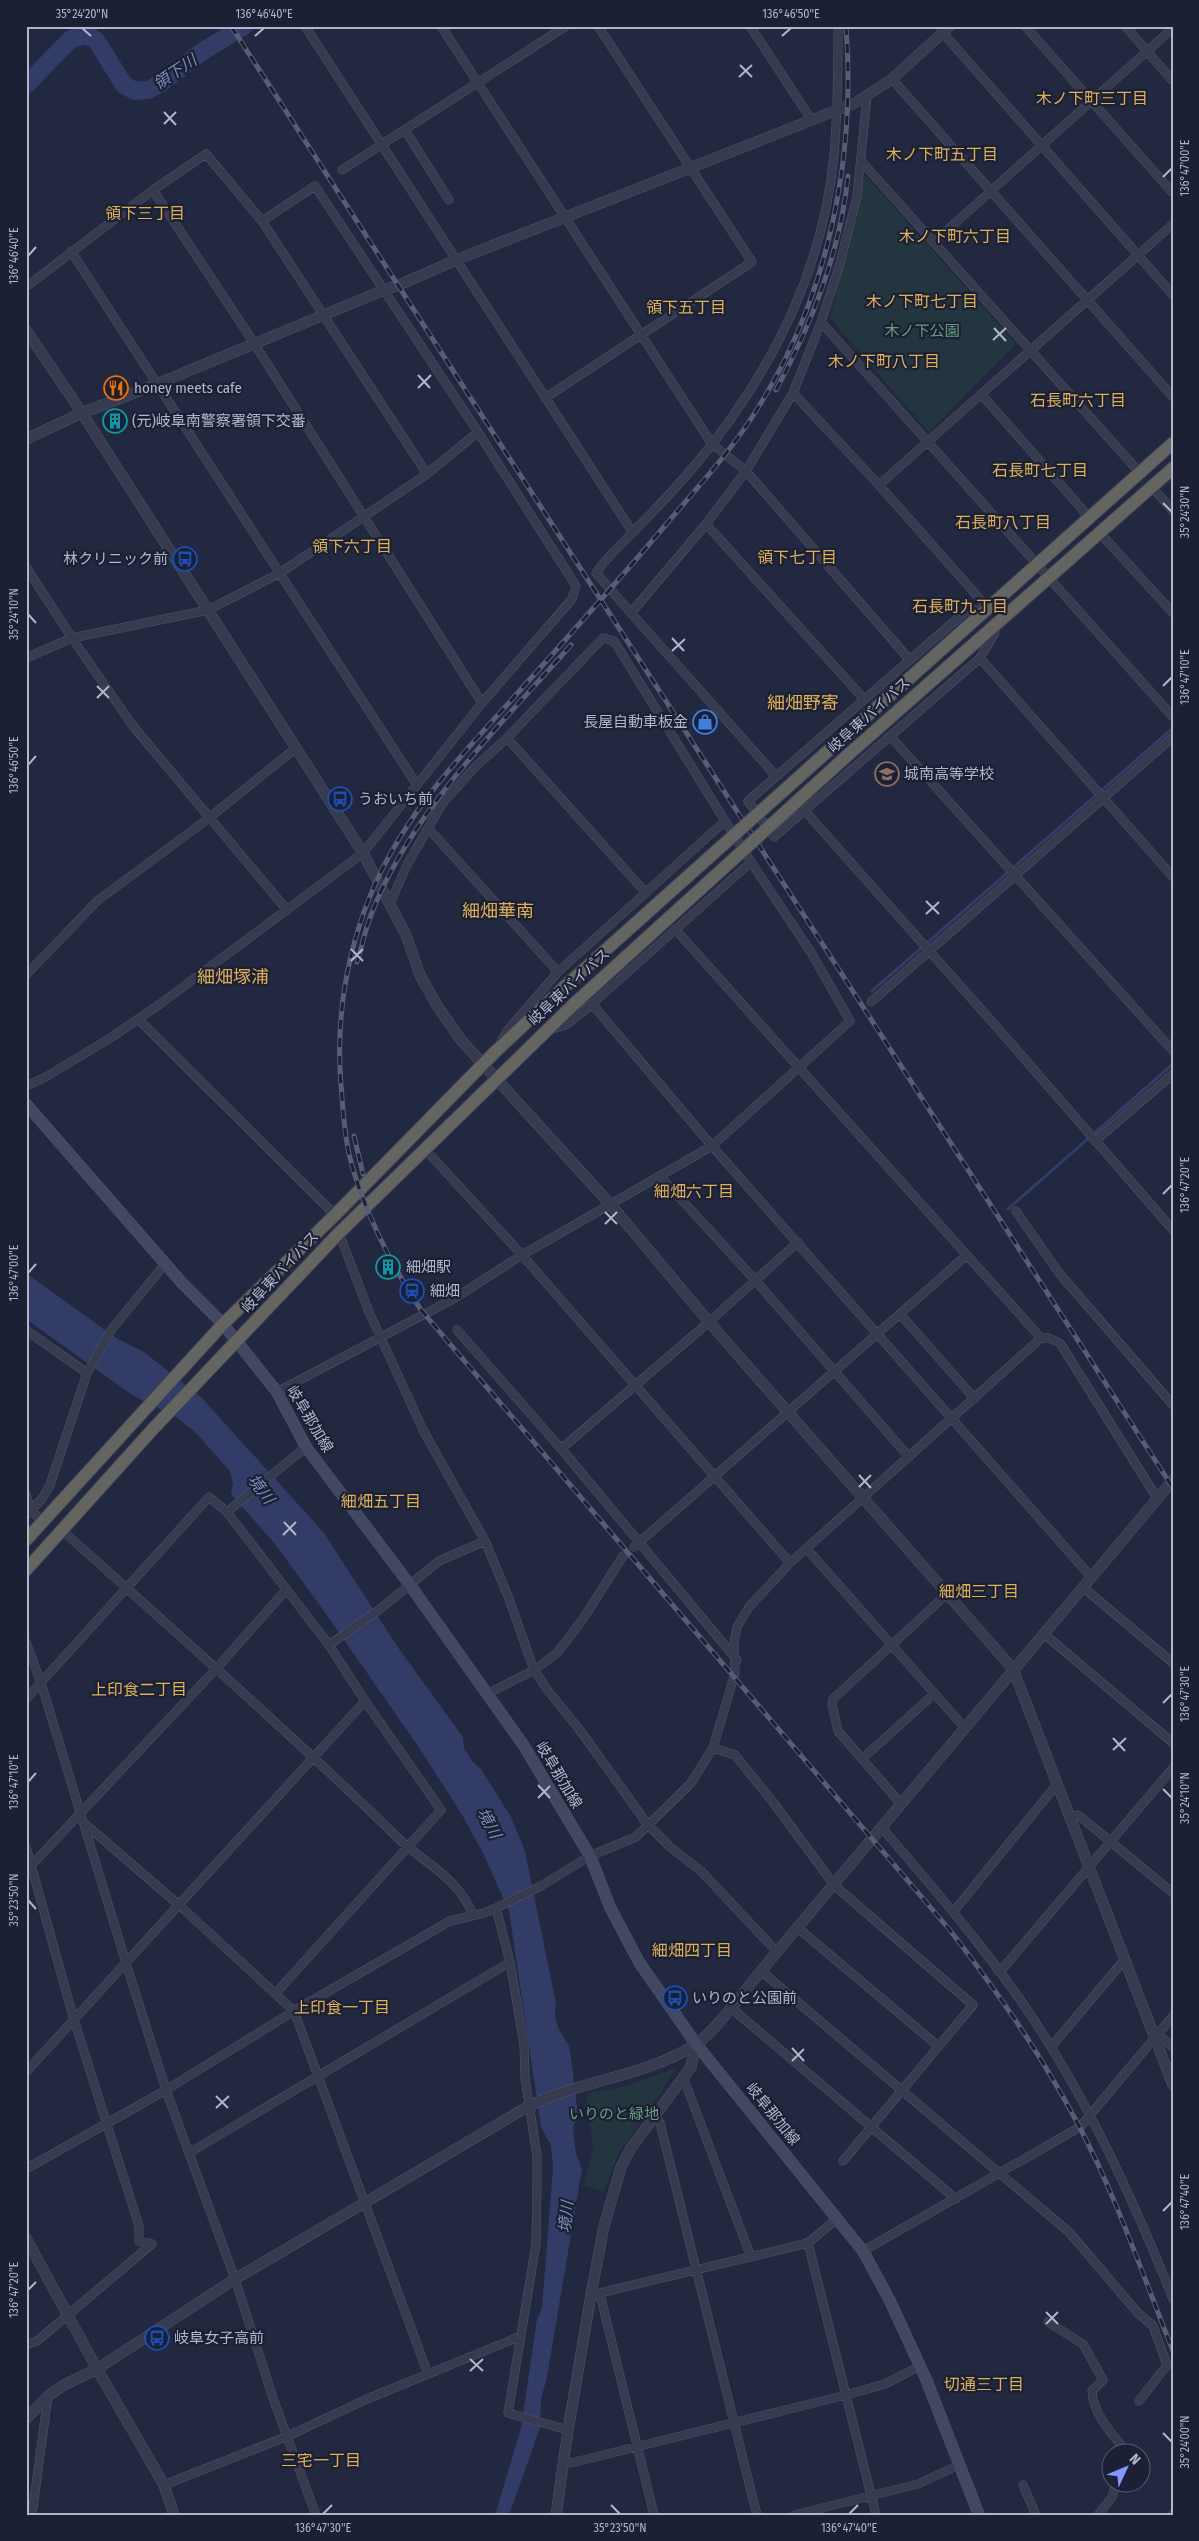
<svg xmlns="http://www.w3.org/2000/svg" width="1199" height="2541" viewBox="0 0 1199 2541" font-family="'Fira Sans Condensed','Noto Sans JP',sans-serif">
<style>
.green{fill:#233640}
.water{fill:#323c66}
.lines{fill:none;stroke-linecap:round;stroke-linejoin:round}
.stream{stroke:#323c66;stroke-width:3}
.river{stroke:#323c66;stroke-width:18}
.minor-tunnel{stroke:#373d54;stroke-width:8;stroke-dasharray:8 4;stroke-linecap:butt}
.minor-casing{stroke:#51566a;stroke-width:9}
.tertiary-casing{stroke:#51566a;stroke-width:11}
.secondary-casing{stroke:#51566a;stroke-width:12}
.trunk-casing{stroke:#3e4357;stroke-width:14}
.minor{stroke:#363b4f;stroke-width:8}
.tertiary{stroke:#363b4f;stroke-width:10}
.secondary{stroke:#434862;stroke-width:11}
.trunk{stroke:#646460;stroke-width:12}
.rail-casing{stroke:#575d76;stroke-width:5}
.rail{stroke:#1b2034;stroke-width:3;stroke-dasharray:9;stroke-linecap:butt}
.trunk-bridge-casing{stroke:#3e4357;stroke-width:14;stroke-linecap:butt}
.trunk-bridge{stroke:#646460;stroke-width:12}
.ticks{fill:none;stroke:#b1b6ca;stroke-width:2}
.labels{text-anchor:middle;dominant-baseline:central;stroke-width:4.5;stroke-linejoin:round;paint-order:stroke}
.park-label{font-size:15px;fill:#669d7f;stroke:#1b2034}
.poi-label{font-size:15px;fill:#b1b6ca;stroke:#1b2034;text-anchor:start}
.street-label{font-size:15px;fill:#b1b6ca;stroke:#1b2034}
.water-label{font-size:16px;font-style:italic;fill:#7e8bb8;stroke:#1b2034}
.neighbourhood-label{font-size:16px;fill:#deaf59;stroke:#1b2034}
.quarter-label{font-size:18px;fill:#deaf59;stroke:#1b2034}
.neatline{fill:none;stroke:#b1b6ca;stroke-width:2}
.ticks-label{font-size:12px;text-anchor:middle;fill:#b1b6ca}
</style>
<rect width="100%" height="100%" fill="#21283f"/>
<path class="green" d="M865,175L1016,344L929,432L830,318Z
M676,2068L650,2109L619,2152L604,2192L584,2185L593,2148L586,2094L625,2086Z"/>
<path class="water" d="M26,1273L116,1338L144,1352L201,1397L324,1533L397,1646L463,1737L464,1748L472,1761L481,1769L511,1817L525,1851L556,2004L555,2015L558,2028L569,2046L571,2057L578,2115L573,2128L576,2153L582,2169L547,2377L541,2399L540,2428L509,2515H495L521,2428L537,2319L542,2308L553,2168L551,2145L541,2127L509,1911L483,1853L461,1813L418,1746L321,1607L275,1544L231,1494L233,1484L230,1471L196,1433L178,1418L132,1395L26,1319Z"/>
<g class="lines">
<path class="stream" d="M872,991L1173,728
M1008,1209L1173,1064"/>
<path class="river" d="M26,85L71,39L86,35L96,40L124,85L135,91L148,90L160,84L200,53L244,26"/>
<path class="minor-tunnel" d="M623,1556L634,1547"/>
<g class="minor-casing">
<path id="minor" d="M305,26L633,533
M441,26L712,444L746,471L909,659
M750,26L811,119
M1025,26L1173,193
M1125,26L1173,81
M943,33L1173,295
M892,79L1173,397
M405,130L449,200
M861,161L1140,473
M342,170L566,26
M153,190L254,343L482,703
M934,242L1173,28
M71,251L417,785
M26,287L153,190L206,154L262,221L427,474
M821,322L1173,717
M793,393L879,485L988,608
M981,394L1089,517
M545,398L752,262L598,26
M879,485L1173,224
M1151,486L1173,511
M706,524L864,699
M1099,532L1173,613
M26,567L72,638L133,726L287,910
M986,609L966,611L748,801L774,837L980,658L994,635L997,625
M631,613L596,573C605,559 618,548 629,536C652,513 675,489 696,464C770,375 823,271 834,155C838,112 838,69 838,26
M26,658L72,638L208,610L280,573L427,474L478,432
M980,658L1173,877
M890,736L1173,1051
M507,738L646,893
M776,776L631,613L706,524L746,471L793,393L821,322L839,267L857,196L867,97
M805,811L995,1025L1173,1230
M428,828L558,972
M391,901L408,863L442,804L474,768L507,738L603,638L614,641L725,821
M675,929L1041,1338
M26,975L97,901L209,818L296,748
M871,1002L1173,737
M592,1004L712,1146L1092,1578
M138,1019L335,1215
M501,1041L507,1031L558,972L725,821L751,862L592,1004L566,1025L552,1029
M26,1086L44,1078L112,1037L160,1004L363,853L482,703L572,599L576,586L478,432L315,186L262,221
M1095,1141L1173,1074
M424,1148L522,1255L790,1563
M660,1176L755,1280L909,1457
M1016,1211L1059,1273L1173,1405
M339,1233L369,1312L423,1430L485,1541L508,1596L534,1670L549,1692L579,1729L648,1825L670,1847L702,1872L777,1952
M900,1314L975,1399
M26,1330L87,1373
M457,1330L564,1452L737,1660
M277,1392L455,1298L522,1255L712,1146L850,1021L812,954L751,862
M561,1449L709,1322L798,1242
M26,1494L31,1511L43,1521
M227,1512L306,1447
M26,1515L42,1499L50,1485L87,1373L112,1329L165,1264
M63,1531C175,1632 289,1732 398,1838C425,1864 459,1878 473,1915
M634,1547L967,1255
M807,1549L964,1727
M1084,1588L1173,1663
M1043,1633L1173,1743
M26,1642L41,1683L126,1963L166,2090L235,2279L274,2401L316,2515
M329,1645L380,1609L439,1561L485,1541
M487,1694L534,1670L557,1653L583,1619L623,1556
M26,1699L209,1497L227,1512L329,1645L365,1701L26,2072
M713,1748L735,1755L773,1802L834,1885L973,2005L843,2161
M862,1759L934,1694
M901,1804L838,1731L832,1705L833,1699L948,1593
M1071,1817L1078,1815L1173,1893
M84,1823L179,1905L294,2011L428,2374
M882,1828C942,1898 1003,1968 1051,2047C1100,2126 1139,2213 1173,2299
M26,1847L74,2020L139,2226V2241L152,2244
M26,1871L216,1669L285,1591
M496,1908L510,1962L524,2044L525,2078L537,2156V2181L536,2244L508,2413L568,2430
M954,1911L1058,1783
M798,1928L938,2046
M761,1971L1069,2232L1137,2312L1153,2326L1167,2365L1139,2401
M998,1971L1004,1967L1173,1768
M275,1994L441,1810L365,1701
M730,2007L956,2199
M1155,2038H1162L1173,2047
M1051,2047L1125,1959
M683,2077L751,2257
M655,2115L660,2123L757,2515
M189,2153L510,1962
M26,2169L166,2090L294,2011L450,1921L484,1913L496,1908L541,1886L590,1856L636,1837L691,1783L713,1748L735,1673L734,1644L737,1627L749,1607L790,1563L1041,1338H1049L1060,1343L1157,1498
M808,2243L876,2515
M863,2251L1080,2127L1173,2016
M600,2294L654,2515
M591,2295L808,2243L838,2218
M1048,2322L1083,2344L1103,2380L1092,2391C1093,2415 1114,2436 1128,2454
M26,2345L37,2341L152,2244
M563,2462L571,2463L846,2395L885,2384L920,2366
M164,2485L288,2436L367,2399L521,2336
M1023,2485L1036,2515
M32,2515L48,2396
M794,2515L918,2484L959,2465
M1098,2515L1112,2497L1116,2484
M1172,2515L1173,2514"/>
</g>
<g class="tertiary-casing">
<path id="tertiary" d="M26,330L82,413L363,853L406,935L420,975L436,1004L461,1040L611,1205L709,1322L1013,1669L1173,2085
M26,439L82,413L157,384L384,290L399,285L456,260L855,103L892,79L950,26
M26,2238L97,2369L164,2485L174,2515
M26,2419L48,2396L64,2385L97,2369L235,2279L527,2107C581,2080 644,2077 695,2045C714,2033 745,1990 761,1971L1173,1480
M556,2515L568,2430L591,2295L604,2226L621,2167L631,2148L691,2067L696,2044"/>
</g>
<g class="secondary-casing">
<path id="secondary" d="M26,1104L183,1284L223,1324L277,1392L306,1447L410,1585L524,1746L590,1856L610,1907L639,1962L696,2044L863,2251L889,2299L926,2379L979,2515"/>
</g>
<g class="trunk-casing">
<path id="trunk" d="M838,742L1173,443
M849,754L1173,468
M26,1540L223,1324L335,1215L495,1052L562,989
M26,1570L152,1430L339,1233L573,1005"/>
</g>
<use href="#minor" class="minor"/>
<use href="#tertiary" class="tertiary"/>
<use href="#secondary" class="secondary"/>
<use href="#trunk" class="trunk"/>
<g class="rail-casing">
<path id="rail" d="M231,26L1173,1488
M846,26C856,156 829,294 759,406C735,446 704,480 674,515C622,577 568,637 514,697C473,743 430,787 399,839C354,912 334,1001 341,1085C343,1109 344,1134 350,1158C363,1209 392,1267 421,1310L949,1929C999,1994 1041,2054 1079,2126C1117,2198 1143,2276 1173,2351
M776,390C812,323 840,253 848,176
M357,962C362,947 365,930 371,915C410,812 499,727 571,645
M354,1136L363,1174"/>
</g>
<use href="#rail" class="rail"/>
<g class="trunk-bridge-casing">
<path id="trunk-bridge" d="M562,989L838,742
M573,1005L849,754"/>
</g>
<use href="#trunk-bridge" class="trunk-bridge"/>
</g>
<path class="ticks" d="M82,28L91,36M255,36L264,28M782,36L791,28M740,65L752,77M739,77L752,65M164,112L176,125M164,124L176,112M1163,177L1172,168M28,256L36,247M994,328L1006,341M993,340L1006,328M418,375L430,388M418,388L431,375M1163,503L1172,512M28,614L36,623M672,638L684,651M672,651L685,639M97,686L109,698M1163,686L1172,677M97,698L109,686M28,765L36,756M926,901L939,914M926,914L939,902M351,949L363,961M351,961L363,949M1163,1194L1172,1185M605,1212L617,1224M605,1224L617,1212M28,1273L36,1264M859,1475L871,1488M859,1487L871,1475M284,1522L296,1535M283,1535L296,1522M1163,1703L1172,1694M1113,1738L1125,1751M1113,1750L1126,1738M28,1782L36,1773M538,1785L550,1798M1163,1789L1172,1798M538,1798L550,1786M28,1900L36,1909M792,2048L804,2061M792,2061L804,2049M216,2096L228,2108M216,2108L229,2096M1163,2211L1172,2202M28,2290L36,2282M1046,2312L1058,2324M1046,2324L1058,2312M470,2359L483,2371M470,2371L483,2359M1163,2433L1172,2442M611,2505L620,2514M323,2514L332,2505M849,2514L858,2505"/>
<defs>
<g id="restaurant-ring" transform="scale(1.25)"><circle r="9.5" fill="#1b2034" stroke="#e8710a" stroke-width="1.5"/><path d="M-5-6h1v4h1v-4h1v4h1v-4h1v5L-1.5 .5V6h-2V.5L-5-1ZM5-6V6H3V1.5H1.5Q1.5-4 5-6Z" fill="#e8710a"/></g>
<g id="building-ring" transform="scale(1.25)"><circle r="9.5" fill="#1b2034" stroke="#0f9aa8" stroke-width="1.5"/><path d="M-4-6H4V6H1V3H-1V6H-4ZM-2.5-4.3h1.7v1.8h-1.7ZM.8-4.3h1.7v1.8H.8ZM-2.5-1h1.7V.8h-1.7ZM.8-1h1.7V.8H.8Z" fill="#0f9aa8"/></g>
<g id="bus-ring" transform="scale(1.25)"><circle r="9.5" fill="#1b2034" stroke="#1a4fb4" stroke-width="1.5"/><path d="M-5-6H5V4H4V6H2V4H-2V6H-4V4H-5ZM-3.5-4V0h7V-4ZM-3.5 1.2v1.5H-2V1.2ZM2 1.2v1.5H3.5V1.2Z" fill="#1a4fb4"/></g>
<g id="shop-ring" transform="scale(1.25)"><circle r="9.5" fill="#1b2034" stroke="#3f7fe0" stroke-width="1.5"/><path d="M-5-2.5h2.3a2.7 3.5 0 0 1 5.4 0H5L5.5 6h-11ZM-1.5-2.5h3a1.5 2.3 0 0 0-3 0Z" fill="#3f7fe0"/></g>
<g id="school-ring" transform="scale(1.25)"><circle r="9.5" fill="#1b2034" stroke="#8d6e63" stroke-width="1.5"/><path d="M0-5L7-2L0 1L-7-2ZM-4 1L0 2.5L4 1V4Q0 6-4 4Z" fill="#8d6e63"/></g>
<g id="station-ring" transform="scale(1.25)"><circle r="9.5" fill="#1b2034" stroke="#1a4fb4" stroke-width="1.5"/><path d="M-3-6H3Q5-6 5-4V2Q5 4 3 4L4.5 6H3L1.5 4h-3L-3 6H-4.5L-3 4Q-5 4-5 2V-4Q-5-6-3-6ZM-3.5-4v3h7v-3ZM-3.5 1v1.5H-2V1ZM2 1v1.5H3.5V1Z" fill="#1a4fb4"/></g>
</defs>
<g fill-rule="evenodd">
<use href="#restaurant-ring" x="116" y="388"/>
<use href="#building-ring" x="115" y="421"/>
<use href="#bus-ring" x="185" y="559"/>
<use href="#shop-ring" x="705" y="722"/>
<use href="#school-ring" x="887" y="774"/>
<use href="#bus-ring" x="340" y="799"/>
<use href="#building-ring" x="388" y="1267"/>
<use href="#station-ring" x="412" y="1291"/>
<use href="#bus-ring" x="675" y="1998"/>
<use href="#bus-ring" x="157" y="2338"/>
</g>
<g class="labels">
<g class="park-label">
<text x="922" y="331">木ノ下公園</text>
<text x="614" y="2114">いりのと緑地</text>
</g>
<g class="poi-label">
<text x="134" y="388">honey meets cafe</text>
<text x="132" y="421">(元)岐阜南警察署領下交番</text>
<text x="168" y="559" text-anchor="end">林クリニック前</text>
<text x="688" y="722" text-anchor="end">長屋自動車板金</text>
<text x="904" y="774">城南高等学校</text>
<text x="358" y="799">うおいち前</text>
<text x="406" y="1267">細畑駅</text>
<text x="430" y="1291">細畑</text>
<text x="692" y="1998">いりのと公園前</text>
<text x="174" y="2338">岐阜女子高前</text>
</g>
<g class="street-label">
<text transform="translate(869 715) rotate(-42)">岐阜東バイパス</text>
<text transform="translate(569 987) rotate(-43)">岐阜東バイパス</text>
<text transform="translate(280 1272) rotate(-47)">岐阜東バイパス</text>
<text transform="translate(310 1419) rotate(59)">岐阜那加線</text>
<text transform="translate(559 1775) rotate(59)">岐阜那加線</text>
<text transform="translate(773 2114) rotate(51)">岐阜那加線</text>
</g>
<g class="water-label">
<text transform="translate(175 72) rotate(-34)">領下川</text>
<text transform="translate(261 1489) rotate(53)">境川</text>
<text transform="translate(489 1823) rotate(62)">境川</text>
<text transform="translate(566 2217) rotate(-85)">境川</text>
</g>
<g class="neighbourhood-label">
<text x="1092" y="98">木ノ下町三丁目</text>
<text x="942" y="154">木ノ下町五丁目</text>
<text x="145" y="213">領下三丁目</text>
<text x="955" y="236">木ノ下町六丁目</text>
<text x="922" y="301">木ノ下町七丁目</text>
<text x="686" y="307">領下五丁目</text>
<text x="884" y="361">木ノ下町八丁目</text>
<text x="1078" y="400">石長町六丁目</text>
<text x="1040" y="470">石長町七丁目</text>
<text x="1003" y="522">石長町八丁目</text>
<text x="352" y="546">領下六丁目</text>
<text x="797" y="557">領下七丁目</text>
<text x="960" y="606">石長町九丁目</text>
<text x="694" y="1191">細畑六丁目</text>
<text x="381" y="1501">細畑五丁目</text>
<text x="979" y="1591">細畑三丁目</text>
<text x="139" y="1689">上印食二丁目</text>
<text x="692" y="1950">細畑四丁目</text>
<text x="342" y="2007">上印食一丁目</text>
<text x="984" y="2384">切通三丁目</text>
<text x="321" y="2460">三宅一丁目</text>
</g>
<g class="quarter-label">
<text x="803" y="703">細畑野寄</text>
<text x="498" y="911">細畑華南</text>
<text x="233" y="977">細畑塚浦</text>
</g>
</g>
<rect width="1199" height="2541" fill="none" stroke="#1b2034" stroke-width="55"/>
<g transform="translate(1126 2468) rotate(46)"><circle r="24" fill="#1b2034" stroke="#575c70"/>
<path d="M0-4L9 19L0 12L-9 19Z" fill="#8197ff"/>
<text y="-8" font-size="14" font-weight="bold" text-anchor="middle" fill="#b1b6ca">N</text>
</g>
<rect x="28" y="28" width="1144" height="2486" class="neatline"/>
<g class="ticks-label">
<text x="82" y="18">35°24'20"N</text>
<text x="264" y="18">136°46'40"E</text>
<text x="791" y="18">136°46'50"E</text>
<text transform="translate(1185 168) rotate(-90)" y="4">136°47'00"E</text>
<text transform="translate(14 256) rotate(-90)" y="4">136°46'40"E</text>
<text transform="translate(1185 512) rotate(-90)" y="4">35°24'30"N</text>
<text transform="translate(14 614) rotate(-90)" y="4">35°24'10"N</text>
<text transform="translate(1185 677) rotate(-90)" y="4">136°47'10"E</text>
<text transform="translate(14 765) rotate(-90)" y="4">136°46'50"E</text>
<text transform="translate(1185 1185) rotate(-90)" y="4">136°47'20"E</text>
<text transform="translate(14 1273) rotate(-90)" y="4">136°47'00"E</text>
<text transform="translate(1185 1694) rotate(-90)" y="4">136°47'30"E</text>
<text transform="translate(14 1782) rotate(-90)" y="4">136°47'10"E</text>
<text transform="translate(1185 1798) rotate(-90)" y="4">35°24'10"N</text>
<text transform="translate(14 1900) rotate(-90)" y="4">35°23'50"N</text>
<text transform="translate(1185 2202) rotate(-90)" y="4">136°47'40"E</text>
<text transform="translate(14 2290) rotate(-90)" y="4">136°47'20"E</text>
<text transform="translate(1185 2442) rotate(-90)" y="4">35°24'00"N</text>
<text x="323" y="2532">136°47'30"E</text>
<text x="620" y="2532">35°23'50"N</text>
<text x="849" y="2532">136°47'40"E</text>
</g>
</svg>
